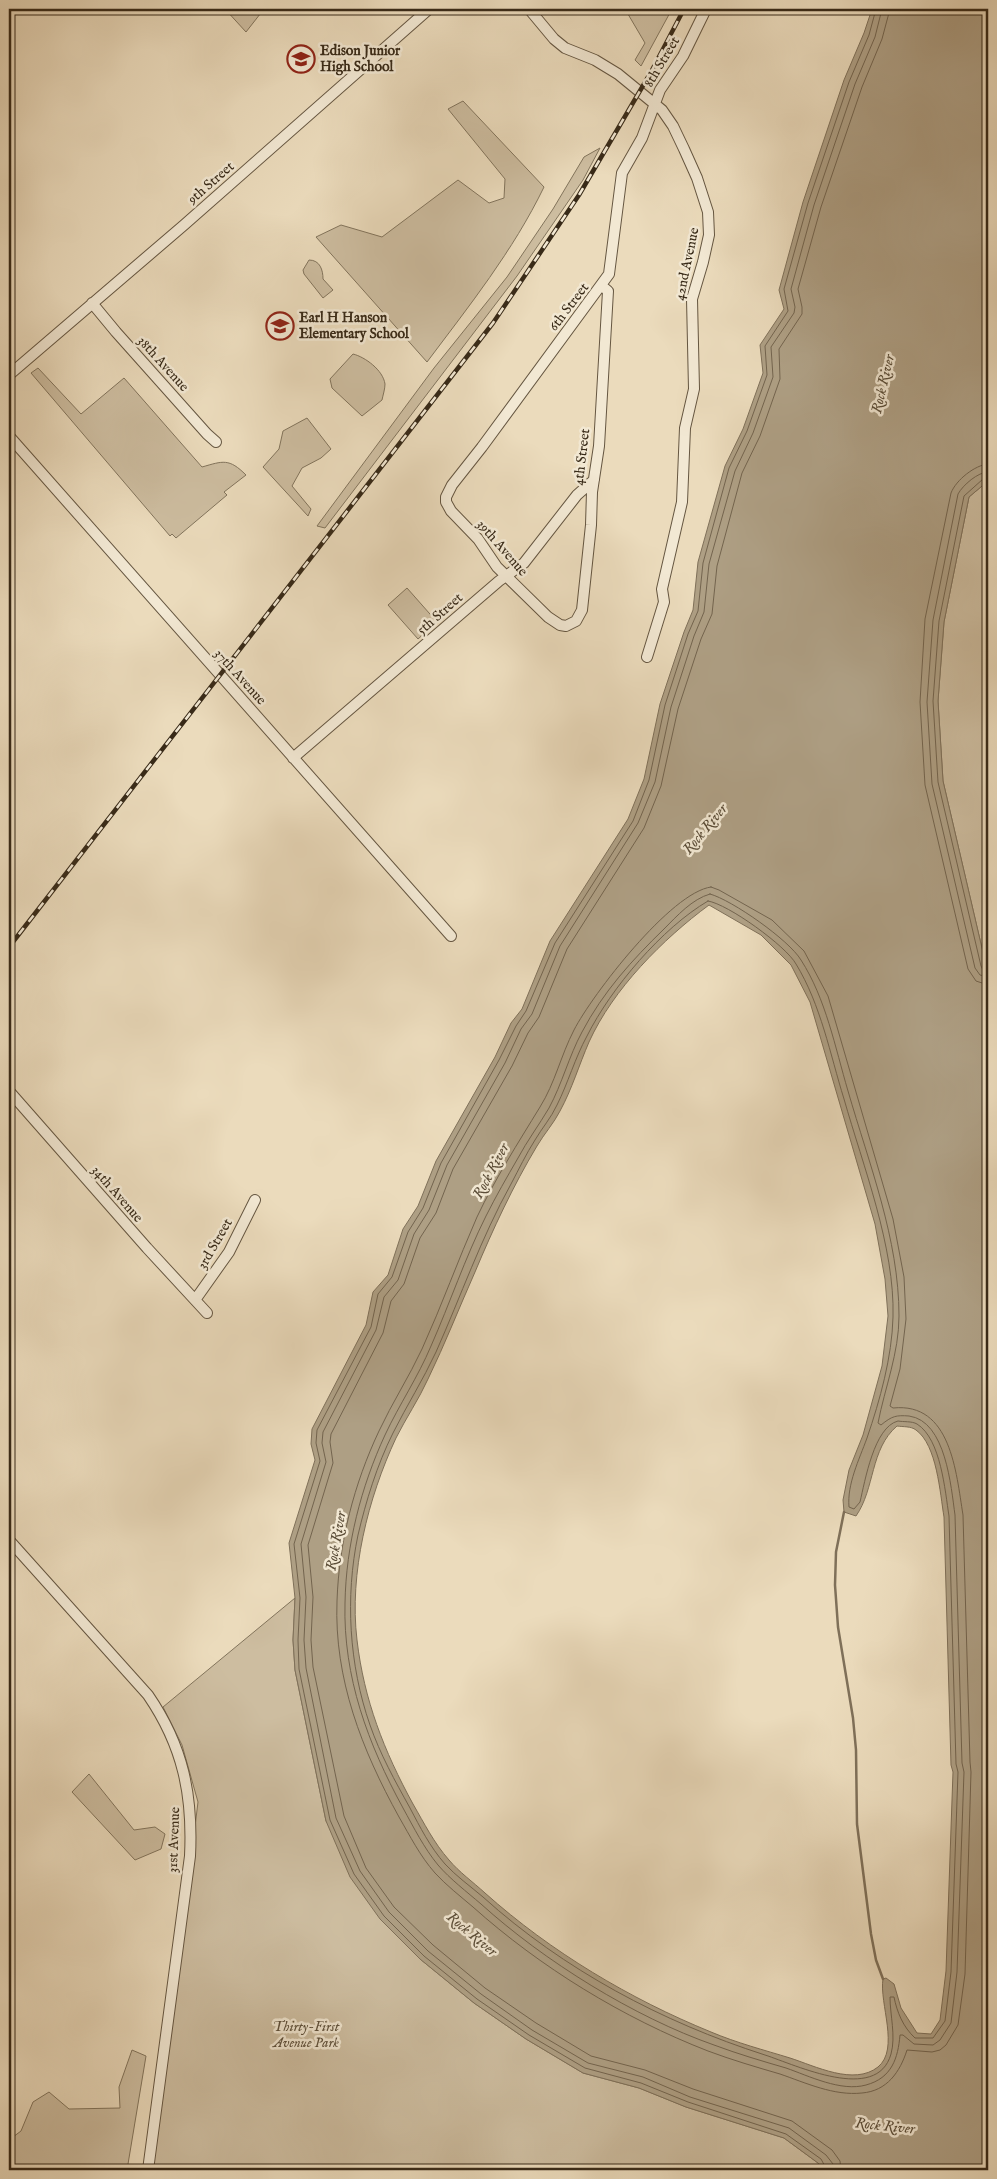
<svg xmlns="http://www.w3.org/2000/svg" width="997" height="2179" viewBox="0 0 997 2179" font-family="'IM FELL English',serif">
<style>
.green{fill:#cdbda0;stroke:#82745c}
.water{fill:#ae9f84;stroke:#7f7059;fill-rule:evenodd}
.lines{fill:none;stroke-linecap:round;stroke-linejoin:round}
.shore{stroke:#73644e;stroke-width:1}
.stream{stroke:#7f7059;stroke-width:2.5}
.minor-casing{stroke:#655641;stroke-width:12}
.minor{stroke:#f2e8d3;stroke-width:10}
.rail-casing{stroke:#382a18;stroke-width:4.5}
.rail{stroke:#f2e8d3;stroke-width:2.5;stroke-dasharray:8;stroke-linecap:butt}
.labels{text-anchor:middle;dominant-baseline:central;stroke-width:5;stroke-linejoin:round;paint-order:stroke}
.poi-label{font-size:14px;font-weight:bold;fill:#382a18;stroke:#f2e8d3;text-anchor:start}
.street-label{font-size:14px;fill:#382a18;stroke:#f2e8d3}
.park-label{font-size:14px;font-style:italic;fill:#5d4f3a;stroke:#f2e8d3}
.water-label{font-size:15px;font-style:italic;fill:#5b4d38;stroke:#f2e8d3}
</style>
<rect width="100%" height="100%" fill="#ebdbbc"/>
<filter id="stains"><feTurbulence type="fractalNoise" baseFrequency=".004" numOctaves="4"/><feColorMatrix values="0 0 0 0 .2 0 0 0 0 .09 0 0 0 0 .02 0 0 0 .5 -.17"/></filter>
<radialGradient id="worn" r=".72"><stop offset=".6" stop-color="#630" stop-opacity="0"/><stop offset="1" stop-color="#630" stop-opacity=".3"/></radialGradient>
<path class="green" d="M225,9H264L246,32Z
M625,9H672L641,66L635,60L645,43Z
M463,101L544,187C513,251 469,306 427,362L316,237L341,225L382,237L458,180L489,203L504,198L505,179L448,109Z
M600,148L583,180L517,276L325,528L317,526L434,368L507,277L553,209L584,157Z
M309,260C320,260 323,270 323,279L333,290L323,298L304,274L303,270Z
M353,354C365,357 383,370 385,384C385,389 383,395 382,400L362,416L332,388L330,379Z
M38,368L81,414L124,378L202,467C223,461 229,458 246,475L224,492L227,495L176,538L172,534L170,536L31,373Z
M307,418L331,449L321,458L302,468L292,486L311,509L308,516L263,467L279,449L283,431Z
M988,481V974L943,781L938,701L944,622L969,497Z
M407,588L437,622L418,639L388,605Z
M295,1598L293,1640L295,1670L326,1821L420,1959L474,2003L526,2039L583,2073L639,2088L686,2107L784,2138L818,2163L824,2170H153L198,1802L182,1745L163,1707Z
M89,1774L134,1830L155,1827L165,1834L161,1849L135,1860L72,1792Z
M132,2050L146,2056L127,2170H9V2140L21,2131L33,2102L49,2092L69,2109L120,2108L119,2087Z"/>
<path class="water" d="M872,9H988V434L986,447L988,481L969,497L944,622L938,701L943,781L988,974V2170H824L818,2163L784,2138L686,2107L639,2088L583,2073L526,2039L474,2003L420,1959L380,1919L350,1877L326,1821L295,1670L293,1640L295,1598L289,1543L315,1460L311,1444L312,1429L366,1325L373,1292L388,1275L403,1229L418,1206L436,1161L495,1057L511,1023L522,1009L550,941L628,819L644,779L660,704L684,632L693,610L698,562L725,466L743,429L763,373L760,345L784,309L779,290L803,202L844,80L864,33ZM709,905L761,935L791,965L810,1002L875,1224L885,1279L888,1316L882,1366L863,1435L849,1470L843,1500L844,1512L856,1516C875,1489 870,1449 897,1426C903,1427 911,1426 916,1430C937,1445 940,1493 944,1517L951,1765L953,1772L946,1971L940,2020L931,2034L917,2033L901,2008L894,1984L886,1978L883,1979C879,2003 900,2049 878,2067C854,2086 815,2066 790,2058C764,2050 737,2043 711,2032C630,1999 551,1952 485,1893C473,1882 459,1872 449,1860C434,1843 424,1823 413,1804C384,1751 364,1700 357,1640C349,1573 368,1498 396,1438C406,1418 419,1399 428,1379C445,1344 459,1308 475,1272C493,1229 513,1186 537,1146C544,1134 554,1123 560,1111C572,1089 579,1065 589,1042C613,989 663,939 709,905Z"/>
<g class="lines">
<path class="shore" d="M988,464C975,465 956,480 951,493L925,619L920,702L925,785L968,969L976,981L988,985
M988,472C978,472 963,485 958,494L933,620L927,702L932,784L975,968L980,975L988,977
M988,478L983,479L964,496L939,621L933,701L938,782L981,966L983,970L988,971
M711,887L719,890L772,920L804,951L828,996L893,1219L904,1277L906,1319L900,1369L890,1406L893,1408C951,1402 956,1472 963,1515L970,1762L971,1772L965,1974L958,2025L946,2045L940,2050L932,2052L907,2050C900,2072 887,2091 862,2093C834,2096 806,2083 780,2074C756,2067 732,2060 708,2051C623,2018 540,1967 473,1907C460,1896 446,1885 435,1873C420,1856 410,1836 399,1817C362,1750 334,1679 337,1601C339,1542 354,1484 379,1431C392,1403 409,1377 422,1349C442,1305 458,1260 477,1217C495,1179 518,1143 540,1107C555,1083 561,1055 574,1030C592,995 671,892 711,887Z
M710,894C732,900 789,940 801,960C826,999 835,1047 848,1091C869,1164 899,1239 899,1316C899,1353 885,1387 878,1423L881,1425C892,1416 896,1415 909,1416C946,1421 951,1487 955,1515L962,1763L964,1772L957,1972L951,2023L940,2040L933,2045L914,2044L903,2035H900C898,2058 892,2078 866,2085C841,2092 809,2076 786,2068C762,2061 738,2054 714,2045C634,2017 544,1961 481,1904C467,1892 450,1879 438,1865C424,1848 414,1828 403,1808C368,1744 343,1677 345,1603C346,1545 361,1487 385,1435C399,1405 418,1377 431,1346C450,1303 465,1258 486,1216C496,1196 507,1177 518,1158C527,1141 539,1125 549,1108C562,1084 569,1056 582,1032C603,992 632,960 664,929C677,916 692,899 710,894Z
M708,901C728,904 786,946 796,964C821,1005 830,1054 844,1099C863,1166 895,1247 893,1317C892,1357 880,1400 867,1438C859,1460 847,1484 849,1507L854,1509L860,1502C865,1481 874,1427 898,1421C903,1422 912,1421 917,1424C941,1439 945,1491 949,1516L956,1764L958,1772L951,1972L945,2021L933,2038H915C903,2027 897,2012 894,1997H890C890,2015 896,2036 891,2054C877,2104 796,2065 765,2055C662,2022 564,1970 483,1897C470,1886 456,1876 445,1864C430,1847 420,1827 410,1808C395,1781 380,1754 370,1725C349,1665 345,1597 358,1535C366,1501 377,1465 393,1433C407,1405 423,1380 436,1352C461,1296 481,1238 511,1184C519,1169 526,1154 535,1140C542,1128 551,1118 557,1105C568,1083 575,1058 587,1036C611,988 662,928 708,901Z
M827,2170L821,2159L786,2134L688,2102L641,2083L585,2068L529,2035L477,1999L424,1956L384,1916L354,1874L330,1820L299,1669L298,1640L300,1598L294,1544L320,1461L316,1443L317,1430L371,1327L378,1294L392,1277L408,1232L423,1208L441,1163L499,1060L516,1026L526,1011L555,943L633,821L649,780L665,705L688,634L698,611L703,563L729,468L747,431L767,375L765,346L788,311L784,289L808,203L849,82L869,35L876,9
M834,2170L833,2164L826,2155L789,2128L690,2097L643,2077L588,2063L532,2030L481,1994L428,1951L389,1912L360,1871L336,1818L306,1668L304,1640L306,1597L301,1544L326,1462L322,1443L323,1432L376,1330L384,1297L398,1280L414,1234L429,1210L447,1165L505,1063L521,1029L532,1014L560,946L638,823L655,782L671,707L694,636L704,612L709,564L735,471L753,433L773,377L771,347L794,313L795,307L791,289L814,205L855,84L875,37L882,9
M841,2170L840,2161L832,2150L792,2121L693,2089L645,2070L591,2056L536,2023L485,1988L433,1945L394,1907L366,1868L344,1816L313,1667L311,1640L313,1597L308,1545L333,1463L330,1442L331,1434L383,1333L391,1301L404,1284L420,1238L436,1213L453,1169L512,1066L528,1033L539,1017L567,949L644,828L661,786L678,709L701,639L712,614L717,566L742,473L760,436L780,379L779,349L802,314V307L798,289L821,207L862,87L882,39L890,9"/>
<path class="stream" d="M844,1512L836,1552L835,1585L838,1627L853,1718L856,1750L857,1824L871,1934L876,1960L883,1979"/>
<g class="minor-casing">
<path id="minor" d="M529,9L554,39L565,48L595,60L618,74L662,110L673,126L684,149L697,178L708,212L709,235L703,262L692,299L694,389L685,428L682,502L662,589L664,602L647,657
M602,286L608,291L599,446L592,492L591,525L582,610L576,621L566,626L560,625L548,617L497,567L478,539L451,511L446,502V497L452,485L482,447L609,274L622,173L642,138L660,90L683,56L706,9
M92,303L116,332L207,434L216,442
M9,375L184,225L429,9
M9,436L451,936
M293,758L499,581L524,563L577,495L594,480
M9,1091L147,1248L207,1313
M195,1300L229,1252L255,1200
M9,1540L148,1695C183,1746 193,1795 190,1856L148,2170"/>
</g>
<use href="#minor" class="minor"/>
<g class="rail-casing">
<path id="rail" d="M9,947L493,323L579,195L651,72L684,9"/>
</g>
<use href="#rail" class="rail"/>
</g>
<defs>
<g id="school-ring" transform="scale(1.4375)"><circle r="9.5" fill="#f2e8d3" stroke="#8f2418" stroke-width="1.5"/><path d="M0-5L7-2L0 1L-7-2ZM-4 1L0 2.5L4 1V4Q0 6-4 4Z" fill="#8f2418"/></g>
</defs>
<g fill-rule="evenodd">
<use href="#school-ring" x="301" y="59"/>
<use href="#school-ring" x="280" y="326"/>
</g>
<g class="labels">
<g class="poi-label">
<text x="320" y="51">Edison Junior<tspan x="320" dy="16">High School</tspan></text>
<text x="299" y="318">Earl H Hanson<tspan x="299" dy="16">Elementary School</tspan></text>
</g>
<g class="street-label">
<text transform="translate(662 62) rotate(-59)">8th Street</text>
<text transform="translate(211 183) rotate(-41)">9th Street</text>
<text transform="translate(687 264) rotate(-78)">42nd Avenue</text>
<text transform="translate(569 307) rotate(-53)">6th Street</text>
<text transform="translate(163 364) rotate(48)">38th Avenue</text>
<text transform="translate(582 457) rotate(-83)">4th Street</text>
<text transform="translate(502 548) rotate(49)">39th Avenue</text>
<text transform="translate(440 614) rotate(-41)">5th Street</text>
<text transform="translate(240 677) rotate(48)">37th Avenue</text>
<text transform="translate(117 1194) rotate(49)">34th Avenue</text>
<text transform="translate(215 1244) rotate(-60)">3rd Street</text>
<text transform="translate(174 1840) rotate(-88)">31st Avenue</text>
</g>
<g class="park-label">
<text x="306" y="2027">Thirty-First<tspan x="306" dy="16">Avenue Park</tspan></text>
</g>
<g class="water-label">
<text transform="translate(883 384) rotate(-77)">Rock River</text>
<text transform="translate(705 829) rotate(-50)">Rock River</text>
<text transform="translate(491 1171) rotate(-62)">Rock River</text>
<text transform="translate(336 1541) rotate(-80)">Rock River</text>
<text transform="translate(472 1934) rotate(40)">Rock River</text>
<text transform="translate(885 2126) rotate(6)">Rock River</text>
</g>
</g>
<rect width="997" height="2179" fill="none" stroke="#ebdbbc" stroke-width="30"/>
<rect x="10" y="10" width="977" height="2159" fill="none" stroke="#382a18" stroke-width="2.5"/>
<rect x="15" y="15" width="967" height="2149" fill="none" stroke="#382a18"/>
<rect width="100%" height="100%" filter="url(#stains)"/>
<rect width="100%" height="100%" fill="url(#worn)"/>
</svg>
